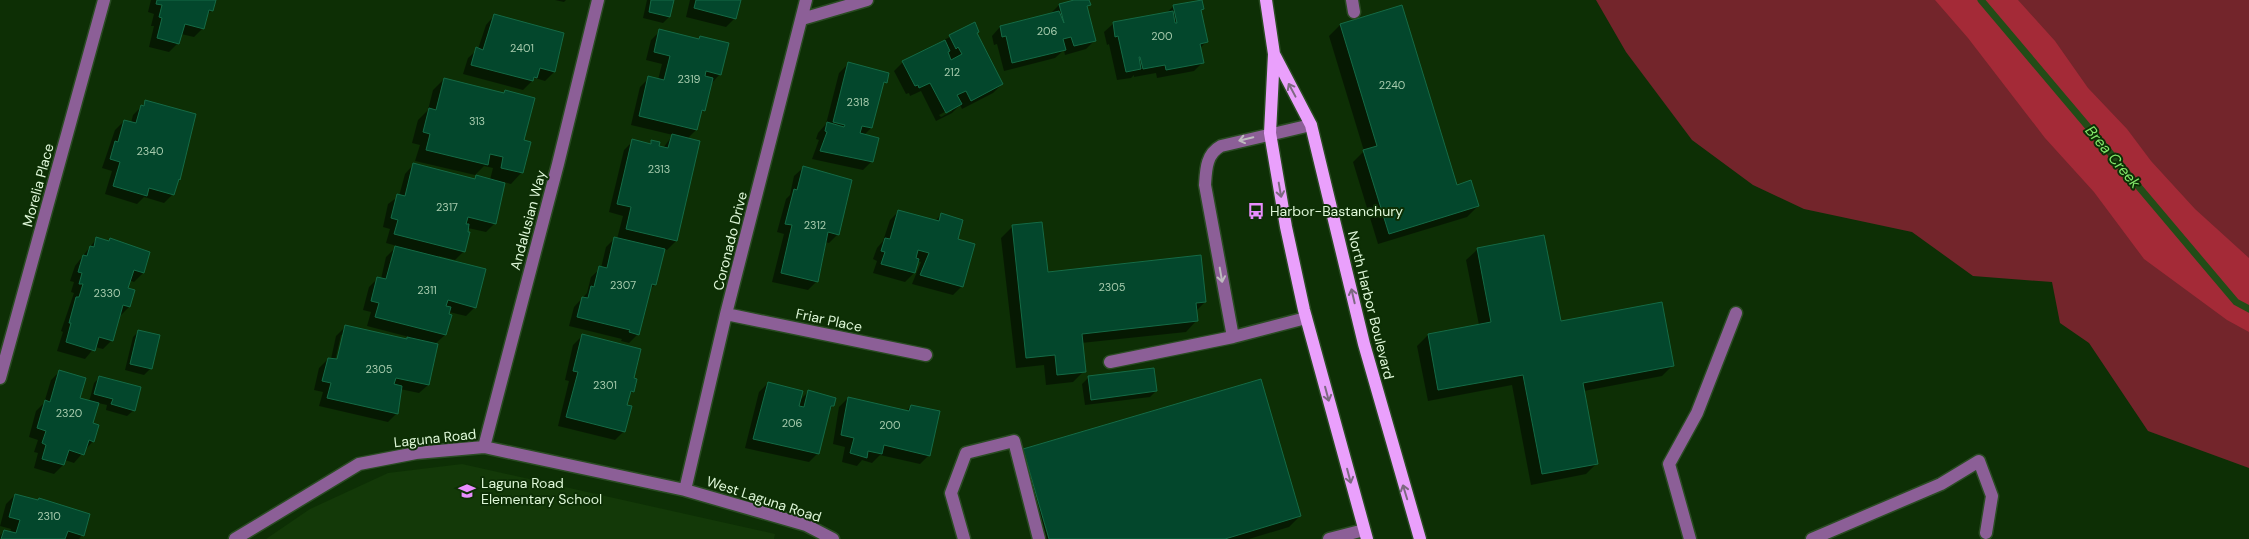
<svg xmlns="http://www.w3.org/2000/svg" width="2249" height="539" viewBox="0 0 2249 539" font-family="'DM Sans',sans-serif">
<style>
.built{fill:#133908}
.green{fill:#73252b}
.forest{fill:#a42a37}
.shadow{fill:#0007;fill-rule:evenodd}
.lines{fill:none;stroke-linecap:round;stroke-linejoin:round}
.stream{stroke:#224c17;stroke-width:7}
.building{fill:#03472c;stroke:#156a46}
.minor-casing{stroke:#2a4b23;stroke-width:15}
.major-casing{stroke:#2a4b23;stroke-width:15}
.minor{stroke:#8c5f97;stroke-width:12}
.major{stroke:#eaa0fc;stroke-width:12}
.oneway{stroke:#7c6880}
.oneway2{stroke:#bdbabe}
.labels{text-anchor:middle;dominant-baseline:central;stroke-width:4;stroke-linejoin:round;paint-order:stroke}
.number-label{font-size:11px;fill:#a7cbad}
.street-label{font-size:14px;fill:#def7d8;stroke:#0d2f05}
.poi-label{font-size:14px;fill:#def7d8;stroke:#0d2f05;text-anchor:start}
.water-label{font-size:15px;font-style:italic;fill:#82e669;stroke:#0d2f05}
</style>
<rect width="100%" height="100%" fill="#0d2f05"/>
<path class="built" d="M462,464L775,534L774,539H266L310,509L388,473Z"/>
<path class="green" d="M1596,0H2249V468L2148,431L2089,343L2060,323L2052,282L1973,276L1912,232L1804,209L1753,185L1692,140L1626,52Z"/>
<path class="forest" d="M1935,0H2018L2055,41L2088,88L2127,129L2151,161L2195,209L2249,258V332L2227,320L2144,259L2094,192L2045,138L1968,38Z"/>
<path class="shadow" d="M151,0H215L212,10L206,16L203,28L194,37L181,34L178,43L169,52L149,47L154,26H151L154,14L148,12Z
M555,0H566L564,2Z
M647,0H673L669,17L663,23L643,18Z
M690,0H740L735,18L726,27L686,17Z
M1079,0H1088L1089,5L1086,8L1095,40L1086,49L1065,55L1064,50L1055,58L1004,71L997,44L994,45L992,36L1000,27L1050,14L1059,5Z
M1174,6L1200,11L1206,42L1200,48L1203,62L1194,71L1157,78L1156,73L1134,77V75L1131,78L1117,80L1109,44L1107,45L1104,32L1113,24L1166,13Z
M1401,7L1456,187L1478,206L1467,217L1378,244L1353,162L1364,151L1329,36L1340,25Z
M494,16L563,34L554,72L545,81L535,78L523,90L463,74L468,58L478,49L486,25Z
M974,24L976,33L1002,84L993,93L962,109L960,105L952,113L936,121L921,91L910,96L909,93L906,94L894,71L903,62ZM952,108V111L941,117L939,115Z
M660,31L697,40L700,37L720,74L711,84L704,110L700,114L696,130L687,139L676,241L667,250L664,249L655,284L649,291L638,334L629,343L621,341L622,339L569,326L574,307L587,293L591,277L601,268L606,247L615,238L617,239L623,216L609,212L624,150L633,141L648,145L652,141L658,147L663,148L673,135L631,125L640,87L649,78L658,80L662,64L646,60L651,40Z
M848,64L885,82L882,86L871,128L864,135L872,161L863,170L812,159L819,140L816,139L818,133L826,124L839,73Z
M444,79L503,94L505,92L523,141L522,172L511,184L504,182L495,223L486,232L468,228L464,251L455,260L439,256V259L475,307L466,316L449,312L445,335L435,344L428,385L419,393L400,389L397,413L388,422L319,406L323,392L314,390L319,368L328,359H331L336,336L345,327L405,340L409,337L367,326L371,312L363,310L369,287L378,278L381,279L386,257L397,246L386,243L390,229L383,227L388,204L399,196L405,174L413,165L473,180L476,177L490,180L493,168L484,166L475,175L415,161L420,145L412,143L418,120L428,110L433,90ZM341,335H344L337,366L334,365Z
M146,102L189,141L173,194L164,203L144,197L137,204L105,194L112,171L102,168L115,130L124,121L131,123L133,115Z
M803,168L838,234L829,243L825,242L817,281L808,290L772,282L784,234L777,232L786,199L790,195L794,176Z
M899,211L935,221L941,215L956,240L962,286L953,295L912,284L921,262L917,261L914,273L905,282L873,273L877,261L873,259L877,248L883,241L890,220Z
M1013,226L1047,274L1205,302L1196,311L1197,320L1186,332L1081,343L1084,371L1073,382L1046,385L1044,365L1016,368L1001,238Z
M97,238L124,244L143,273L134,282L129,280L127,289L129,307L120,316L112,340L103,349L95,347L85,359L57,351L63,332L61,331L74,293L71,292L74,282L70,281L75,266Z
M1478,249L1560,323L1673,365L1662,376L1584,391L1597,463L1586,474L1531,485L1512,385L1428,401L1417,346L1428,335L1479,325L1466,260Z
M139,331L158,336L150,369L144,375L125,370L133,337Z
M582,336L632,379L633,391L628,396L626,406L624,431L615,440L558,426L569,381L565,380L573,345Z
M60,371L79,399L89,402L94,383L100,377L134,410L127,416L106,410L107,405L98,403L92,424L93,441L74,463L65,460L63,465L54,474L34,468L38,453L34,452L38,440L29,437L36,411L44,403L51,380Z
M1088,378L1156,391L1150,397L1085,405L1082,384Z
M768,383L799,401L808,392L833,406L829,410L818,453L809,462L745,448L759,392Z
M848,398L906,411L911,406L929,455L920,464L880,455L872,463L862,460L857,466L842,462L845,447L833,444L839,407Z
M1023,450L1300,516L1289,527L1249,539H1035L1012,461Z
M15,495L82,535L79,539H0V536L4,531L10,533L11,529L0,526L6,504Z"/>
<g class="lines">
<path class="stream" d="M1981,0L2236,302L2249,309"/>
</g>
<path class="building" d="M157,0H216L213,11L209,10L204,29L185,24L179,44L157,38L162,18L159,17L162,5L156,4Z
M651,0H674L670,17L649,12Z
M696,0H741L736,19L694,8Z
M1074,0H1089L1091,5L1087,6L1096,41L1074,46L1071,37L1063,39L1066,50L1012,63L1006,36L1002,37L1000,26L1059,11L1064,23L1059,4Z
M1202,0L1204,9L1201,10L1208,42L1200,44L1204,63L1166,70L1165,65L1143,69L1140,57H1139L1141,69L1126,72L1118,36L1115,37L1113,22L1173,11L1175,23H1177L1173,5Z
M1402,5L1457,185L1471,180L1479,206L1389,234L1363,150L1377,146L1340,24Z
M494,14L564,33L555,72L540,68L537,78L534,77L533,81L471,65L476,47L483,50Z
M975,22L979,32L977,33L1003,84L971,101L966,91L957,95L962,104L946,113L930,83L919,88L918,85L915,86L902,61L945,40L950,51L948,52L951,60L962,54L958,47L956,49L949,35Z
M659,29L699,39L700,36L729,43L721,75L706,71L705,76L713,78L705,111L702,110L697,130L639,116L648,76L664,80L670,56L654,52Z
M848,62L889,73L887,83L884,82L872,128L862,126L860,133L879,138L873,162L820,151L827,132L825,131L827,122L844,127L845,125L833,122Z
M444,78L504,93L505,90L535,98L524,140L531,142L523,173L501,168L503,157L490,154L488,165L426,150L430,134L423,132L429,108L436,110Z
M145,100L196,114L180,180L179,179L174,195L149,188L147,196L113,186L120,162L110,159L115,141L118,142L124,120L136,123L141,105L144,106Z
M672,134L700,141L677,241L626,229L631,207L617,204L632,139L651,144V140L660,142L659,146L668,148Z
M413,163L475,179L476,175L505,183L496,224L468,217L466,224H469L468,232H470L465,252L394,234L398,220L391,218L397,194L405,196Z
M803,166L852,180L839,235L828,232L818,282L781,273L792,225L785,224L794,189L797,190Z
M898,210L939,221L941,213L963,220L958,239L975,244L963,287L920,275L929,253L918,250L916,258L919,259L915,273L881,264L885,252L881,251L885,238L890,239Z
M1042,222L1048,272L1201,255L1206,302L1196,303L1198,321L1082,334L1086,372L1057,375L1055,355L1026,358L1012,225Z
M1544,235L1561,321L1662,302L1674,366L1583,383L1598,464L1542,474L1523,375L1438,390L1428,334L1491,322L1477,248Z
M96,237L109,241L110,238L150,252L144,273L134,270L128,288L135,290L130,307L123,305L113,341L99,337L95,351L66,342L71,323H69L76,297H79L83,284H79L82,273L78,272L83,255L87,256L90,246L94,247Z
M614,237L665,249L656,285L652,284L639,335L629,332L630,330L577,317L582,297L588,298L591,286L594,287L599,266L607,268Z
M395,246L486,269L476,308L448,300L446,306L451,307L449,314L452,315L446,335L375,317L379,303L371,301L377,277L386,279Z
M345,325L407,339V337L438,344L429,385L396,378L394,384L402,386L398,414L327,398L331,383L322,381L328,358L337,359Z
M138,330L160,335L152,369L130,364Z
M582,334L641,349L634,378L637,379L634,392L631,391L627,405L632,406L625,432L566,417L578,372L573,371Z
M1154,368L1157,391L1091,400L1088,376Z
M59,370L86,378L80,398L99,403L93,423L99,425L94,442L89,440L84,455L69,450L64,465L42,459L46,445L42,443L46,431L37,428L45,400L50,402Z
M99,376L141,387L135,411L111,404L113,399L94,394Z
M1261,379L1301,516L1225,539H1049L1023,449Z
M768,382L803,391L799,406L804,407L808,390L836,398L834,406H831L819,454L753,439Z
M848,397L909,411L911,405L940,411L930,456L884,445L882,454L868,451L867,458L850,453L854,438L841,435Z
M15,494L38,500L39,498L90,514L84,536L68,531L65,539H1L4,530L16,533L20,520L9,517Z"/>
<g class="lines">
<g class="minor-casing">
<path id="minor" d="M1352,0L1354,12
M802,19L867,0
M726,314L926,355
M1306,318L1233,337L1205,185C1206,170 1206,154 1221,146L1311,125
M1110,362L1233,337
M0,378L104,0
M484,447L558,164L598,0
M685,490L726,314L806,0
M235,539L359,464L416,453L484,447L685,490L806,525L833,539
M964,539L951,493L966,453L1014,441L1039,539
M1329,539L1364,530
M1690,539L1669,464L1697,413L1736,313
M1812,539L1941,484L1979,461L1992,496L1986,533"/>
</g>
<g class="major-casing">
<path id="major" d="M1266,0L1274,54L1270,133L1286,227L1304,310L1367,539
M1274,54L1311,125L1364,344L1420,539"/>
</g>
<use href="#minor" class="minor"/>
<use href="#major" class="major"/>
</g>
<defs><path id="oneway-shaft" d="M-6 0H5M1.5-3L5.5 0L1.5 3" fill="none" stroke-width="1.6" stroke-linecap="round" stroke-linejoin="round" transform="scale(1.25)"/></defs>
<g class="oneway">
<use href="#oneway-shaft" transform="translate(1292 90) rotate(-118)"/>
<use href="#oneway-shaft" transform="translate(1280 190) rotate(80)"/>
<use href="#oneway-shaft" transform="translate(1353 296) rotate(-103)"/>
<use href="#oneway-shaft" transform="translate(1327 394) rotate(75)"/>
<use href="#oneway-shaft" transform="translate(1349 476) rotate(75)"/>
<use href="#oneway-shaft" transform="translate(1405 492) rotate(-107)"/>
</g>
<g class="oneway2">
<use href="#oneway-shaft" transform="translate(1246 139) rotate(167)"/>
<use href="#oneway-shaft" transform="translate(1221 275) rotate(80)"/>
</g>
<defs>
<g id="bus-bare" transform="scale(1.35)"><path d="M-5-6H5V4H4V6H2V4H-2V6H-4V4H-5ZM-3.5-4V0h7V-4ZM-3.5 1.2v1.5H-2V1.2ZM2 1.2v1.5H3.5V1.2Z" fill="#e98efe" stroke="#0d2f05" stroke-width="2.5" paint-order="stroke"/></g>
<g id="school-bare" transform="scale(1.35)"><path d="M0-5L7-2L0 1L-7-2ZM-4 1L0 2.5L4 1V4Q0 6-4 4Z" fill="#e98efe" stroke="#0d2f05" stroke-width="2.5" paint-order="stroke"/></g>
</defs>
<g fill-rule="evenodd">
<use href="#bus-bare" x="1256" y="211"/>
<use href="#school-bare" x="467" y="491"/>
</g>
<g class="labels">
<g class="number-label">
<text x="1047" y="31">206</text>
<text x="1162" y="36">200</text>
<text x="522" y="48">2401</text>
<text x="952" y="72">212</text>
<text x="689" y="79">2319</text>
<text x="1392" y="85">2240</text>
<text x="858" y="102">2318</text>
<text x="477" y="121">313</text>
<text x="150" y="151">2340</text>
<text x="659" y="169">2313</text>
<text x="447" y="207">2317</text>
<text x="815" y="225">2312</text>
<text x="623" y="285">2307</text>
<text x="1112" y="287">2305</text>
<text x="427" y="290">2311</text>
<text x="107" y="293">2330</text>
<text x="379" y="369">2305</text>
<text x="605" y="385">2301</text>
<text x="69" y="413">2320</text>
<text x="792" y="423">206</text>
<text x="890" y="425">200</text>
<text x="49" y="516">2310</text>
</g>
<g class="street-label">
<text transform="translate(38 185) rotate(-75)">Morelia Place</text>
<text transform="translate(528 220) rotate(-75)">Andalusian Way</text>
<text transform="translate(730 241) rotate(-76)">Coronado Drive</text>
<text transform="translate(1371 305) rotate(76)">North Harbor Boulevard</text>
<text transform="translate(829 320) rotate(12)">Friar Place</text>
<text transform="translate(435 438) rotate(-6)">Laguna Road</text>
<text transform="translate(764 499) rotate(18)">West Laguna Road</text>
</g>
<g class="poi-label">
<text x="1270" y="211">Harbor-Bastanchury</text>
<text x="481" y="483">Laguna Road<tspan x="481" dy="16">Elementary School</tspan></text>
</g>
<g class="water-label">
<text transform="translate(2113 157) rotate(50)">Brea Creek</text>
</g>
</g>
</svg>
